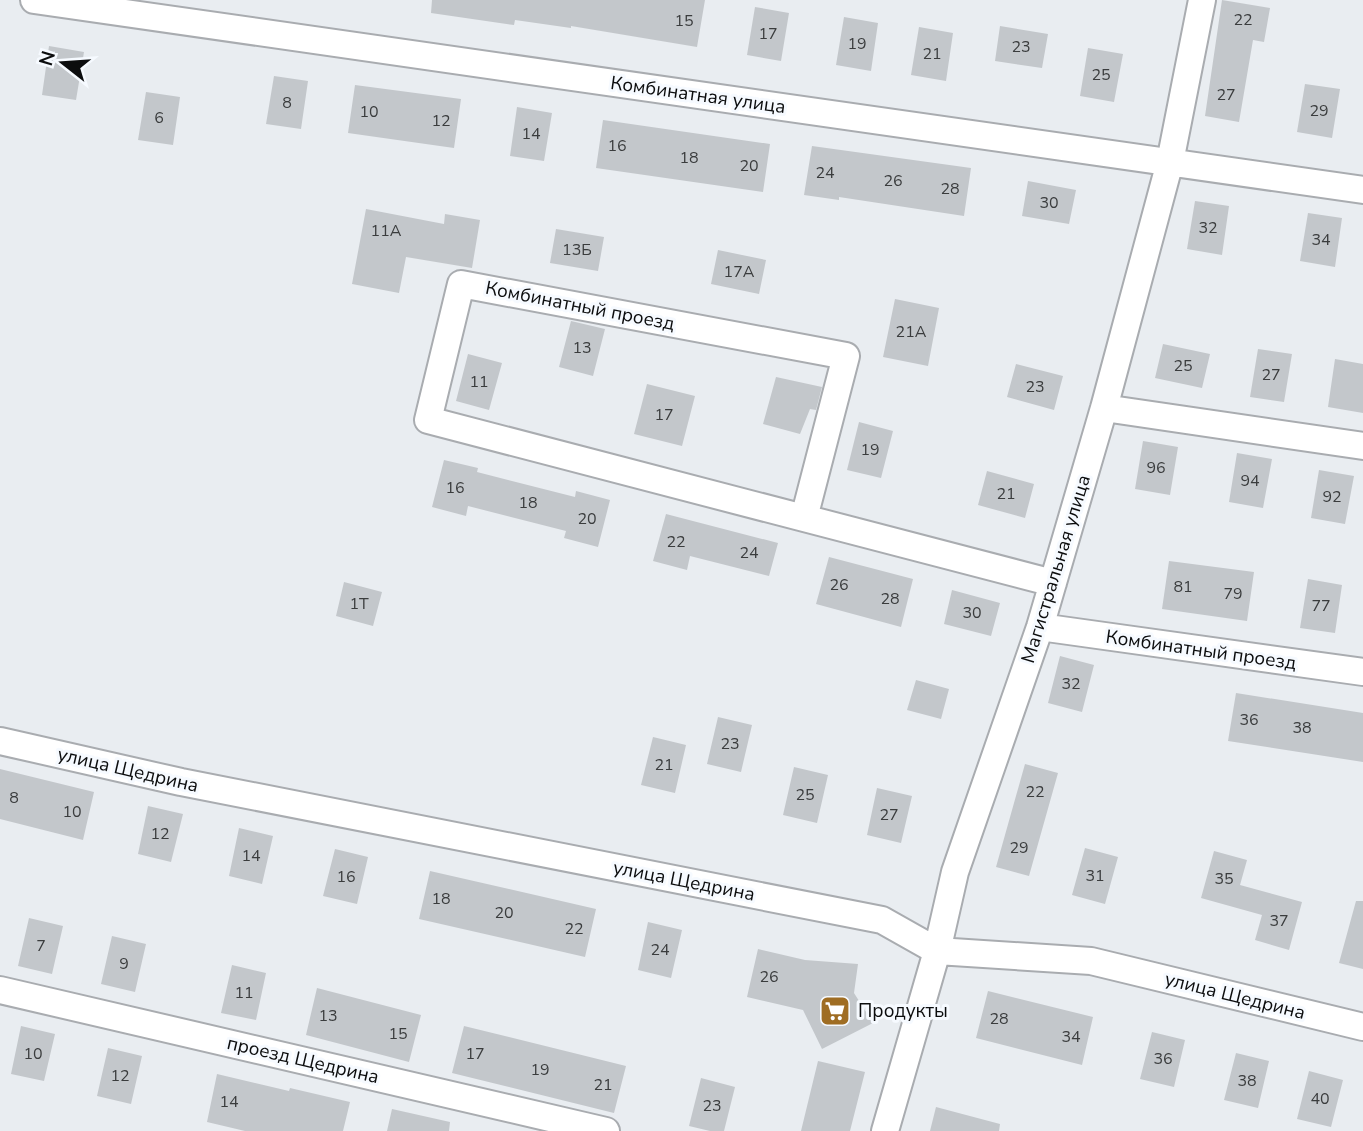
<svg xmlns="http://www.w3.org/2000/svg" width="1363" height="1131" viewBox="0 0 1363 1131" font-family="'Nunito Sans',sans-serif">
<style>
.building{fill:#c3c7cb}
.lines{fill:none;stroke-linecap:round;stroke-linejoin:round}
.minor-casing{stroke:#a9acb0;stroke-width:30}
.minor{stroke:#fff;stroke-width:26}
.labels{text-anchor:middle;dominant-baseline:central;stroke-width:6;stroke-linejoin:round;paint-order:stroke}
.number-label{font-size:16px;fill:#3a3c3d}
.street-label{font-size:19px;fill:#0c0d0e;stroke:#f6faff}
.poi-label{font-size:19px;fill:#0c0d0e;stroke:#f6faff;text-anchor:start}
</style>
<rect width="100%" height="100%" fill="#e9edf1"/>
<path class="building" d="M432,0H705L697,47L571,26V28L515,20L514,25L431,13Z
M1222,0L1270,8L1264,42L1253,40L1239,122L1205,116Z
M755,7L789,13L781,61L747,55Z
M844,17L878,23L871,71L836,65Z
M1000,26L1048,34L1042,68L995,61Z
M919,27L953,33L946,81L911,75Z
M49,46L84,52L76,100L42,95Z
M1088,48L1123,54L1114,102L1080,96Z
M274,76L308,81L301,129L266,124Z
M1305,84L1340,89L1332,138L1297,132Z
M355,85L461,99L454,148L348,133Z
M146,92L180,97L173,145L138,140Z
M517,107L552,113L544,161L510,156Z
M603,120L770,144L763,192L596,168Z
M812,146L971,168L964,216L839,197V200L804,195Z
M1028,181L1076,190L1069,224L1022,216Z
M1195,201L1229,206L1222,255L1187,249Z
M366,209L444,224L445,214L480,220L472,268L406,257L399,293L352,284Z
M1308,213L1342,218L1335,267L1300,261Z
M556,229L604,237L598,271L550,263Z
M718,250L766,260L759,294L711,284Z
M895,299L939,308L928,366L883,357Z
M571,321L605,329L593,376L559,367Z
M1163,344L1210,354L1202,388L1155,378Z
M1258,349L1292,354L1284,402L1250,397Z
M468,354L502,363L489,410L456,401Z
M1335,359L1363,364V413L1328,407Z
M1016,364L1063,376L1054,410L1007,397Z
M776,377L822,387L816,410L810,409L800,434L763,424Z
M647,384L695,396L682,446L634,434Z
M859,422L893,431L881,478L847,470Z
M1143,441L1178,447L1170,495L1135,489Z
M1237,453L1272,459L1263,508L1229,502Z
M444,460L478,468L477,472L575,497L576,491L610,500L598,547L564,538L566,531L468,506L466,516L432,507Z
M1319,470L1354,476L1345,524L1311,518Z
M987,471L1034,484L1025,518L978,505Z
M666,514L778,543L769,576L690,556L687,570L653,561Z
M829,557L913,579L901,627L816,604Z
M1169,561L1254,572L1247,621L1162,609Z
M1308,579L1342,585L1335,633L1300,628Z
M344,582L382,592L373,626L336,616Z
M952,590L1000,603L991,636L944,624Z
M1060,656L1094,665L1082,712L1048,703Z
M916,680L949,689L941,719L907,710Z
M1236,693L1363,713V762L1228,741Z
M718,717L752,725L741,772L707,764Z
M653,737L686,745L675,793L641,785Z
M1025,764L1058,773L1029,876L996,867Z
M794,767L828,775L817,823L783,815Z
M0,769L94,792L83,840L0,819Z
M877,788L912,796L901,843L867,835Z
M148,806L183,814L171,862L138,854Z
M239,828L273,836L262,884L229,876Z
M1085,848L1118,857L1105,904L1072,895Z
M335,849L368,857L357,904L323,896Z
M1214,851L1247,860L1240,885L1302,902L1289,950L1255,940L1262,915L1201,898Z
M430,871L596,909L585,957L419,919Z
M1356,901H1363V969L1339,963Z
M29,918L63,926L52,974L18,966Z
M648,922L682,930L671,978L638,970Z
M112,936L146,944L135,992L101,984Z
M758,949L805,960L858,964L854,993L873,1023L822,1049L803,1010L747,997Z
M232,965L266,973L256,1020L221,1013Z
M317,988L421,1015L409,1062L306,1035Z
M988,991L1093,1017L1082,1065L976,1038Z
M21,1026L55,1034L44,1081L11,1074Z
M464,1026L626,1066L614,1113L452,1073Z
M1152,1032L1185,1040L1174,1087L1140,1079Z
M108,1048L142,1056L131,1104L97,1096Z
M1236,1053L1269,1061L1258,1108L1224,1100Z
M818,1061L865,1072L850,1131H801Z
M1309,1071L1343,1080L1331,1127L1297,1119Z
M217,1074L289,1091L290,1088L350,1102L343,1131H245L207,1122Z
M701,1078L735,1087L724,1131H710L689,1126Z
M936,1107L1000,1124L999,1131H930Z
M392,1109L450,1122L449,1131H387Z"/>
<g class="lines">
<g class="minor-casing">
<path id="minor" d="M34,0L1363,190
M1104,408L1363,446
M804,518L846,356L461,284L428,420L1053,583
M1040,627L1363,672
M0,741L181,782L882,920L937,951L1091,961L1363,1027
M0,990L606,1131
M885,1131L937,951L955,872L1040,627L1104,408L1170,162L1202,0"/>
</g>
<use href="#minor" class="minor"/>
</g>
<defs>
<g id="supermarket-square" transform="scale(1.575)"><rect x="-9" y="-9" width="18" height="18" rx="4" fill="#9f6d23" stroke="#f6faff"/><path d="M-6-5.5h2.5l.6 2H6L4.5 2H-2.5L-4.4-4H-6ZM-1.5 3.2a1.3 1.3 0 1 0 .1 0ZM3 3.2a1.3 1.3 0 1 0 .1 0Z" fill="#fff"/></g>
</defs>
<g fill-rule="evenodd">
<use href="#supermarket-square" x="835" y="1011"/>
</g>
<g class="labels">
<g class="number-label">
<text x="1243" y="20">22</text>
<text x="684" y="21">15</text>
<text x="768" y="34">17</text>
<text x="857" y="44">19</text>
<text x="1021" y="47">23</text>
<text x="932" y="54">21</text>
<text x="1101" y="75">25</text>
<text x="1226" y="95">27</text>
<text x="287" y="103">8</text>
<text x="1319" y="111">29</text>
<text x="369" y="112">10</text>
<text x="159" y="118">6</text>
<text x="441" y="121">12</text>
<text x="531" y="134">14</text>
<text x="617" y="146">16</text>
<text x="689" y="158">18</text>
<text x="749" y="166">20</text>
<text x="825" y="173">24</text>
<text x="893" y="181">26</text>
<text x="950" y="189">28</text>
<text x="1049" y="203">30</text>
<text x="1208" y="228">32</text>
<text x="386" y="231">11А</text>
<text x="1321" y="240">34</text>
<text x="577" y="250">13Б</text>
<text x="739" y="272">17А</text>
<text x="911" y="332">21А</text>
<text x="582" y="348">13</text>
<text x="1183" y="366">25</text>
<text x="1271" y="375">27</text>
<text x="479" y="382">11</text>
<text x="1035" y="387">23</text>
<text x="664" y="415">17</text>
<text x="870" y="450">19</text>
<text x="1156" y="468">96</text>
<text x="1250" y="481">94</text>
<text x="455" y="488">16</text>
<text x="1006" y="494">21</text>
<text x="1332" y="497">92</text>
<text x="528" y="503">18</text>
<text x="587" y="519">20</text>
<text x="676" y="542">22</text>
<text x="749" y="553">24</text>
<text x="839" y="585">26</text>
<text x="1183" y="587">81</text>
<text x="1233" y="594">79</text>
<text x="890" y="599">28</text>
<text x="359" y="604">1Т</text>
<text x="1321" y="606">77</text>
<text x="972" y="613">30</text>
<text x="1071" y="684">32</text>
<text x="1249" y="720">36</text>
<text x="1302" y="728">38</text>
<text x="730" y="744">23</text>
<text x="664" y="765">21</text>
<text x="1035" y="792">22</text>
<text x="805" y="795">25</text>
<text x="14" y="798">8</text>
<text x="72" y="812">10</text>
<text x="889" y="815">27</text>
<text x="160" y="834">12</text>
<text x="1019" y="848">29</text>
<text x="251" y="856">14</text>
<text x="1095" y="876">31</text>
<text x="346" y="877">16</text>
<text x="1224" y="879">35</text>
<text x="441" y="899">18</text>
<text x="504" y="913">20</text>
<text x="1279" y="921">37</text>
<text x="574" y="929">22</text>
<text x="41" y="946">7</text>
<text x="660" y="950">24</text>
<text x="124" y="964">9</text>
<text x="769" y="977">26</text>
<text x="244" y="993">11</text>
<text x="328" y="1016">13</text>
<text x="999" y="1019">28</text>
<text x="398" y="1034">15</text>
<text x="1071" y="1037">34</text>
<text x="33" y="1054">10</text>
<text x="475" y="1054">17</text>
<text x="1163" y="1059">36</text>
<text x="540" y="1070">19</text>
<text x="120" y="1076">12</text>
<text x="1247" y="1081">38</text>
<text x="603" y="1085">21</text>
<text x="1320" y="1099">40</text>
<text x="229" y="1102">14</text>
<text x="712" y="1106">23</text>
</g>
<g class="street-label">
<text transform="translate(698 95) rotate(8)">Комбинатная улица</text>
<text transform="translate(580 306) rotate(11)">Комбинатный проезд</text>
<text transform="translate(1056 569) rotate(-73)">Магистральная улица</text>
<text transform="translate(1201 650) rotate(8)">Комбинатный проезд</text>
<text transform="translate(128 770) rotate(13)">улица Щедрина</text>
<text transform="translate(684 881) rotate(11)">улица Щедрина</text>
<text transform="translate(1235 996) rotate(14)">улица Щедрина</text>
<text transform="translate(303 1060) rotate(13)">проезд Щедрина</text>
</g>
<g class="poi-label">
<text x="858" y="1011">Продукты</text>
</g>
</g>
<g transform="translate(63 63) rotate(287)" stroke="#f6faff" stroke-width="5" paint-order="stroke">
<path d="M0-5L12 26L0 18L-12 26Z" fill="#0c0d0e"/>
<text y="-10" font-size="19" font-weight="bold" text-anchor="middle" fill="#0c0d0e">N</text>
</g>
</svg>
